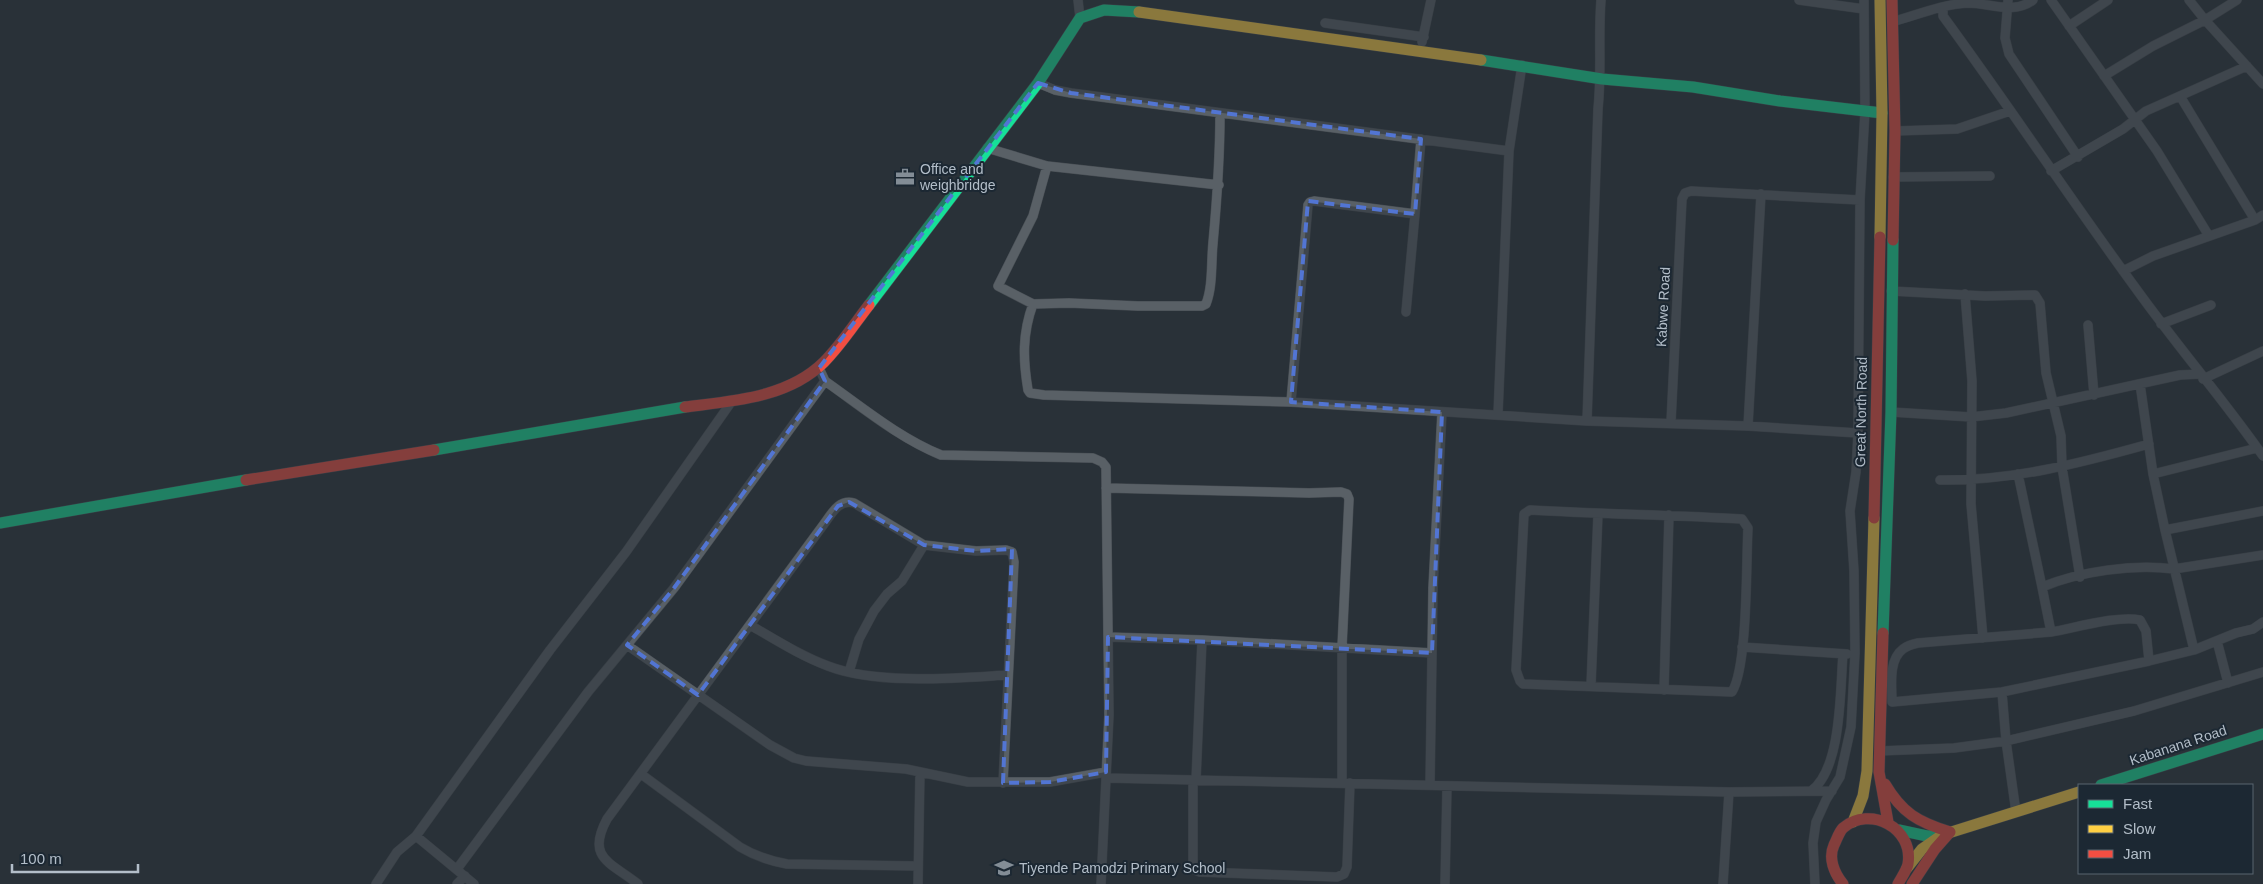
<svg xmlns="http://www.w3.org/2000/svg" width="2263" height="884" viewBox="0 0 2263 884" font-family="Arial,sans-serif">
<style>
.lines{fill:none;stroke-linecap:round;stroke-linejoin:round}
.street-casing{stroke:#474d53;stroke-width:10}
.fast-casing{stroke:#474d53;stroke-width:12}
.slow-casing{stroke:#474d53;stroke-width:12}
.jam-casing{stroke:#474d53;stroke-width:12}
.street{stroke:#596066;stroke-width:9}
.fast{stroke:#16e098;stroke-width:11}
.slow{stroke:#ffcf43;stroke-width:11}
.jam{stroke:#f24e42;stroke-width:11}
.marked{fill:none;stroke:#5275d3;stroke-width:4;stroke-dasharray:10 6;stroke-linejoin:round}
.labels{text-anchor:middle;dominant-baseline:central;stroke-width:4;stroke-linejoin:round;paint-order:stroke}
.poi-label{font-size:14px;fill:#b3bec9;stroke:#1c2833;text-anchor:start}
.street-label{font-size:14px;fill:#b3bec9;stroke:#1c2833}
</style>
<rect width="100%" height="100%" fill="#293138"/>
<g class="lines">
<g class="street-casing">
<path id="street" d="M1078,0L1080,18
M1799,0L1864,9
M2008,0L2005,38L2009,54L2078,157
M2051,0L2157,151L2209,236
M2189,0L2205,20L2263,84
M1943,7V16C2009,106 2071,200 2137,290C2178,347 2223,399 2263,456
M1892,22C1917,15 1943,4 1968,3C1990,3 2014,15 2033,0
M1325,23L1424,37
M2069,26L2108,0
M1422,42L1431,0
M2104,76L2153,46L2205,20L2237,0
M1038,83L1055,90L1071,93L1509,151
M2180,96L2255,220
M1895,131L1957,129L2010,111
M987,148L1047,166L1219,185
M1047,166L1033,216L998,286L1033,304L1069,303L1138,306H1202L1206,304C1213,286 1211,263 1213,243C1217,199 1220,158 1220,113
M2051,171L2123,129L2146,111L2247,66
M1893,177L1990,176
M2123,271L2153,256L2255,220L2263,215
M1891,291L1985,296L2035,295L2040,303L2046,373L2061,436L2062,467L2080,577
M1965,294L1972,381L1971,504L1983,638
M1033,304C1022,334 1023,360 1028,390L1030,393L1044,395L1291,402L1587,421L1748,426L1858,433
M1406,312L1415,214
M2161,324L2211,305
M2088,325L2094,395
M819,368L825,381C862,407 899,438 941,455L1093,458L1102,462L1106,467L1109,715L1101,884
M2203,379L2263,351
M2140,384L2153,474L2165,530L2194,650
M1291,402L1308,205L1310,202L1314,201L1415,214L1421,139
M1891,412L1971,417L2006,413L2180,375L2200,374
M1498,414L1509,151L1522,65
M1587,421L1598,109C1602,72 1598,37 1601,0
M1671,422L1682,199L1685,193L1691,191L1860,200
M1748,426L1761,194
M2018,474L2042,587
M2153,474L2257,448
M1940,480C2012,481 2081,463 2149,444
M1106,488L1309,493L1341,492L1347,494L1349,499L1342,647V783
M1530,510C1600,514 1671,515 1742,519L1748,528C1746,563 1748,666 1732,692L1523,684L1520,681L1516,670L1524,514Z
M2165,530L2263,511
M750,625C776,640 801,656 828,666C877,685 955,678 1007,675
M2051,632L1918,643C1913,644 1907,646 1903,649C1888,660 1892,686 1892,702L2002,692L2149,661L2194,650L2236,633L2253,629L2263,622
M1108,637L1202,640L1432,653
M2217,641L2228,683
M627,645L770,745L794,758L806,761L906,769L968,782H1050L1106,772
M1742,647L1847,654
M2149,661L2146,631L2140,620C2119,615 2074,628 2051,632L2042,587C2081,571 2133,564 2174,569L2263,555
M849,672L859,639L874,611L887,594L902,581L924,545
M1591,685L1598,514
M1664,690L1669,515
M2002,692L2006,741L2016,812
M1879,751L1954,748L2006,741L2134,711L2263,672
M641,774L740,847C755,856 770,861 787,864L918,866
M1106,778L1729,792L1832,791
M1193,780V865L1195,870L1200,872L1337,877L1344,874L1347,867L1350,783
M1196,780L1202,640
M1430,785L1433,588L1442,412
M1811,791C1842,769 1840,689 1843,654
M416,836L474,884
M457,869L588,692L674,588L825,381
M376,884L397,852L416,836L550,650L626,552L732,401
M457,884L465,876
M638,884C610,862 586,858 607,819L824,524C832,513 839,499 854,503L924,545L976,551L1006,550L1012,552L1014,562L1003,783
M918,884L920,772
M1445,884L1447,786
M1723,884L1729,792
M1815,884L1813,843L1816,822L1826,800L1840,777L1851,727L1855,653L1854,571L1850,511L1856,472L1858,433L1860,200L1865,111L1864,0"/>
</g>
<g class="fast-casing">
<path id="fast" d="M1481,60L1602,79L1693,87L1780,101L1882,113
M869,305L1038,83L1080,18L1104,10L1139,12
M434,450L685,407
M0,523L246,480
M1883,633L1891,412L1893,240
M2101,785L2263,734
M1899,830L1927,836L1940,835"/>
</g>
<g class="slow-casing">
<path id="slow" d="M1139,12L1481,60
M1880,237L1882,113L1880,0
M1853,822L1863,796L1867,771L1874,518
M1907,868L1922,849L1942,835L2079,792"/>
</g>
<g class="jam-casing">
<path id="jam" d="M1892,0L1895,131L1893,240
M685,407C732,401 788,398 824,362C841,345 855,323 869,305
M246,480L434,450
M1874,518L1880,237
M1883,633L1879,772L1888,822
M1885,784C1902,813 1918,822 1950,832L1935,849L1912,884
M1843,884C1834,873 1828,858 1834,845C1837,839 1839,832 1843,828C1870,805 1914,828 1908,864C1907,870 1901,878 1898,884"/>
</g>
<use href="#street" class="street"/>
<use href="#fast" class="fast"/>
<use href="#slow" class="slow"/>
<use href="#jam" class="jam"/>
</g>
<path d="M0 0H2263V884H0ZM1038,83L1071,93L1421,139L1415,214L1308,201L1291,402L1442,412L1432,653L1108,637L1106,772L1050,782L1003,783L1012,549L976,551L924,545L849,502L838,506L698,695L627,645L674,588L825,381L819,368Z" fill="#293138" fill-opacity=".55" fill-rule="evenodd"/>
<path class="marked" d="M1038,83L1071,93L1421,139L1415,214L1308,201L1291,402L1442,412L1432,653L1108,637L1106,772L1050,782L1003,783L1012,549L976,551L924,545L849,502L838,506L698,695L627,645L674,588L825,381L819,368Z"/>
<defs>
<g id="office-bare" transform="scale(1.5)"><path d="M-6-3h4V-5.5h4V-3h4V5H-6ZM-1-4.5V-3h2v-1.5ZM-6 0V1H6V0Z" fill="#838d96" stroke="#1c2833" stroke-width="2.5" paint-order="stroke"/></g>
<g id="school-bare" transform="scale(1.5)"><path d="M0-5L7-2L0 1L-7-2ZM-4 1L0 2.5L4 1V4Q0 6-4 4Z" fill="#838d96" stroke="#1c2833" stroke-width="2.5" paint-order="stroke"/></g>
</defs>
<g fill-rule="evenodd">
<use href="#office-bare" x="905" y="177"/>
<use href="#school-bare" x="1004" y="868"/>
</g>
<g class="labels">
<g class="poi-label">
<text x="920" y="169">Office and<tspan x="920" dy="16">weighbridge</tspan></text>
<text x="1019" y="868">Tiyende Pamodzi Primary School</text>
</g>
<g class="street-label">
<text transform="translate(1663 307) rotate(-87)">Kabwe Road</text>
<text transform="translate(1861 412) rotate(-89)">Great North Road</text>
<text transform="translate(2178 745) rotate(-18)">Kabanana Road</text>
</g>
</g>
<rect x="2078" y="784" width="175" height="90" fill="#1c2833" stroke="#58646f"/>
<rect x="2088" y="800" width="25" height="8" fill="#16e098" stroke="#58646f"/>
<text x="2123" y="809" font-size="15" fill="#b3bec9">Fast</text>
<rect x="2088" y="825" width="25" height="8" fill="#ffcf43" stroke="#58646f"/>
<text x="2123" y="834" font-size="15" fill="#b3bec9">Slow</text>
<rect x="2088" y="850" width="25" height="8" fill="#f24e42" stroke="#58646f"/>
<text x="2123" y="859" font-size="15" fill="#b3bec9">Jam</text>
<path d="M12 864v8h126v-8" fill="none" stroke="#b3bec9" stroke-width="2.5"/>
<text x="20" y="864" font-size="15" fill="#b3bec9" stroke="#1c2833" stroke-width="4" paint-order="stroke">100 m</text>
</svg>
